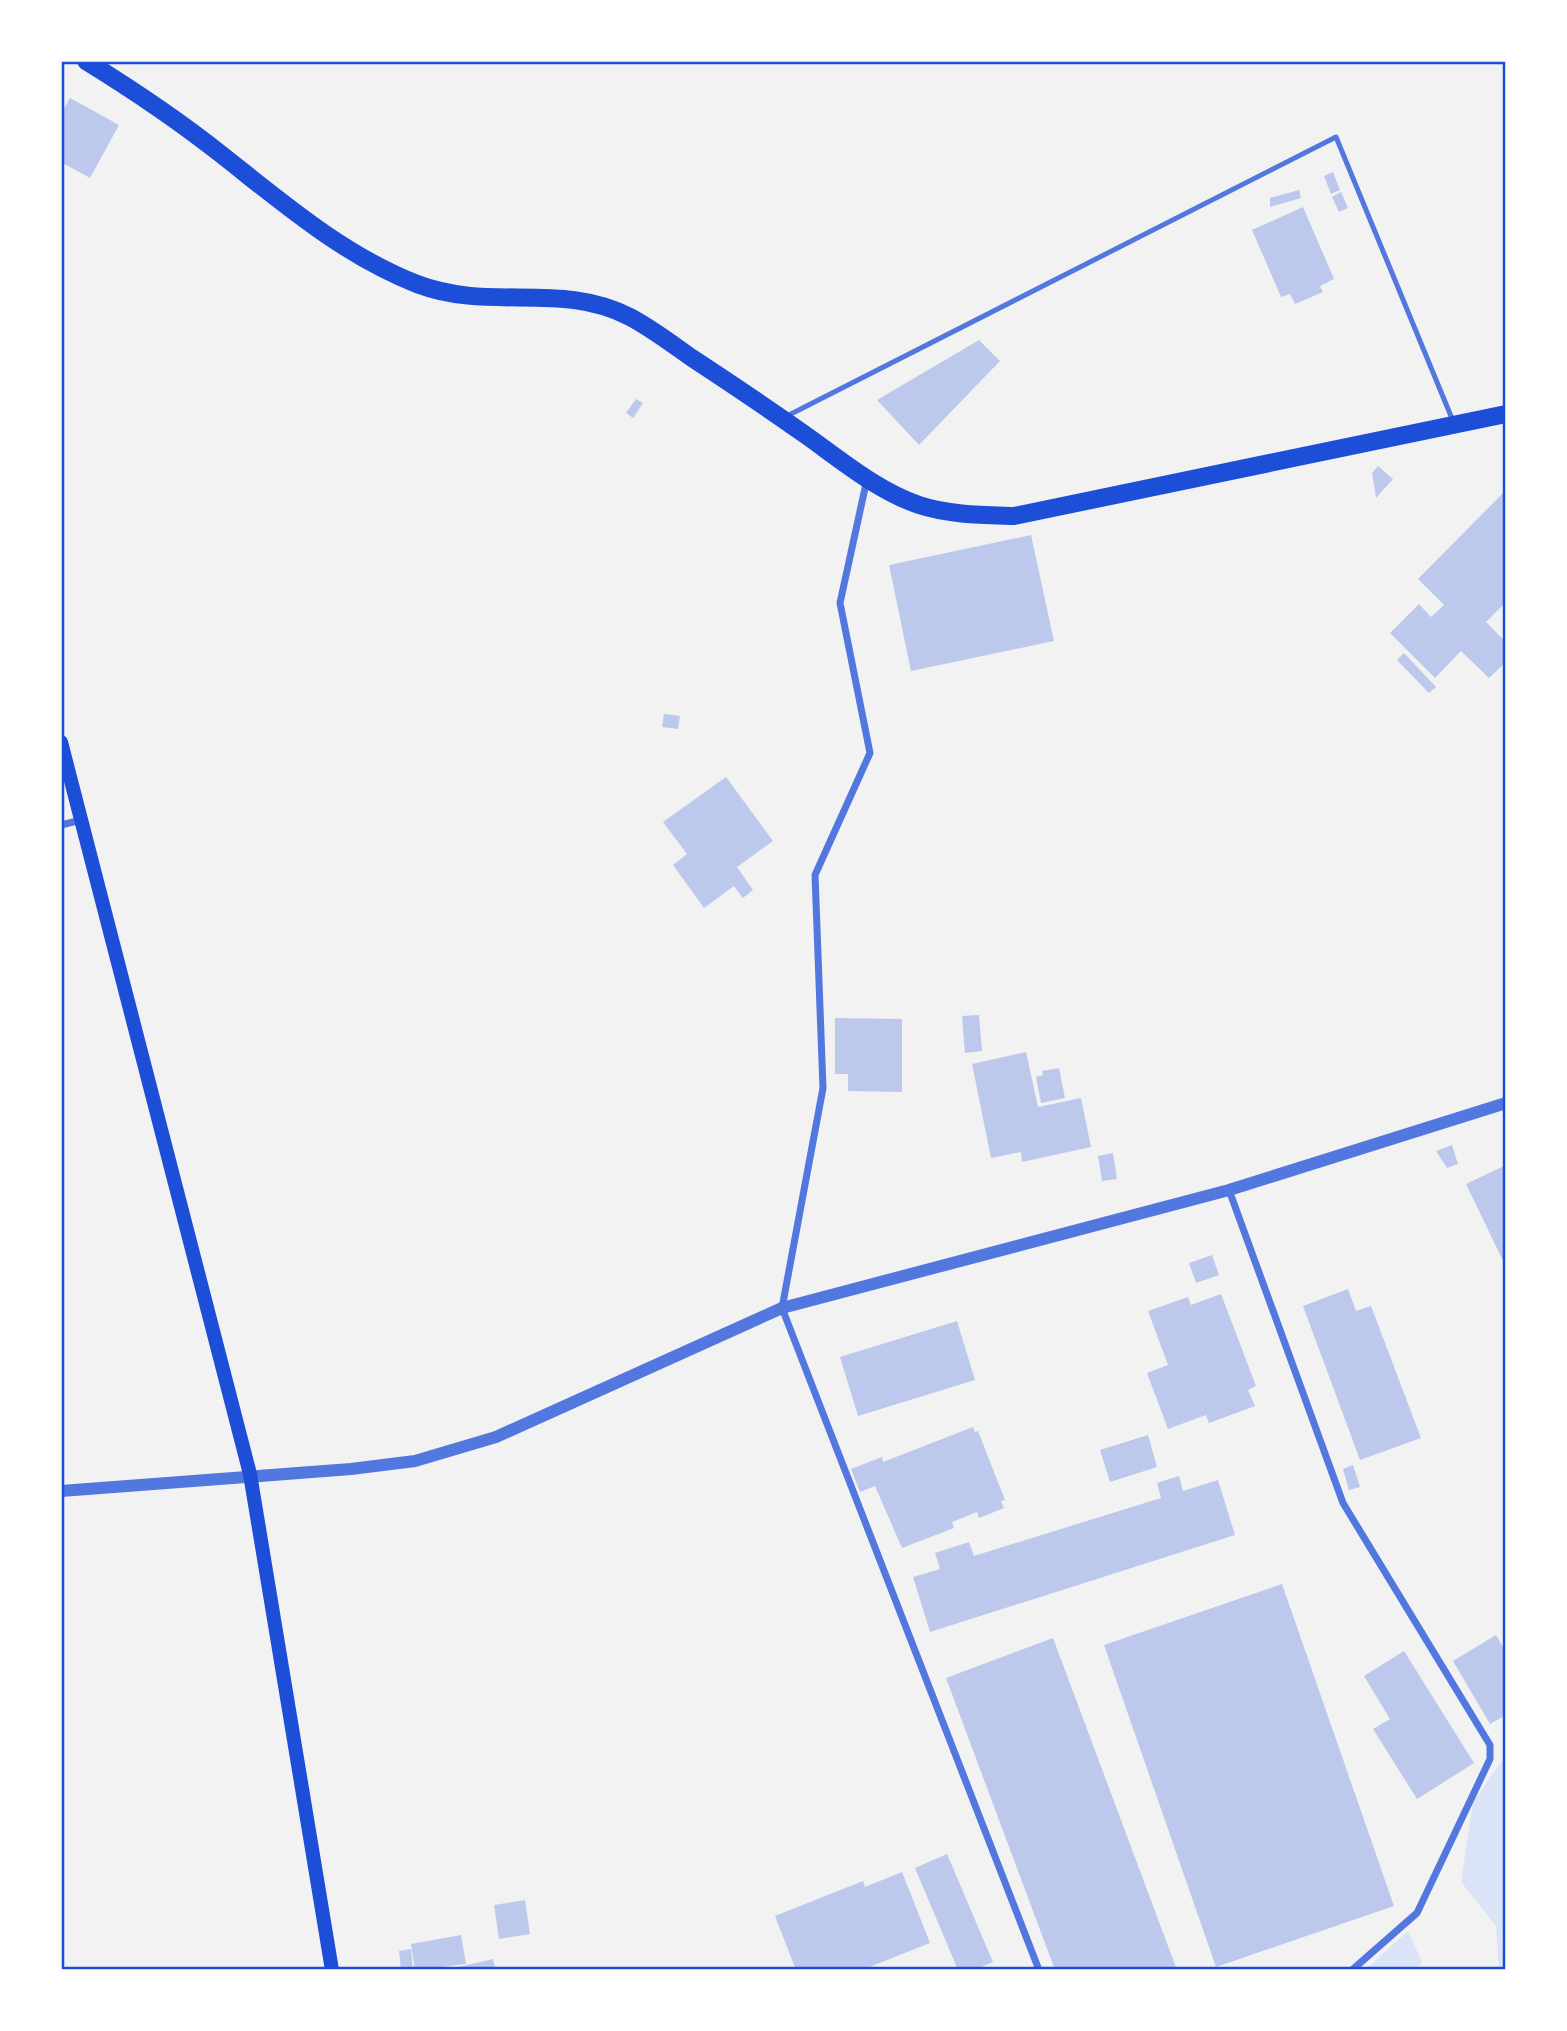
<svg xmlns="http://www.w3.org/2000/svg" width="1567" height="2031" viewBox="0 0 1567 2031" font-family="'DM Sans',sans-serif">
<style>
.green{fill:#dbe4f7}
.building{fill:#bdc9ec}
.lines{fill:none;stroke-linecap:round;stroke-linejoin:round}
.service{stroke:#5277de;stroke-width:5}
.minor{stroke:#5277de;stroke-width:7}
.tertiary{stroke:#5277de;stroke-width:12}
.secondary{stroke:#1d4ed8;stroke-width:14}
.primary{stroke:#1d4ed8;stroke-width:18}
.neatline{fill:none;stroke:#1d4ed8;stroke-width:2.5}
</style>
<rect width="100%" height="100%" fill="#f2f2f2"/>
<path class="green" d="M1506,1755V1970H1499L1496,1926L1461,1882L1473,1802Z
M1408,1931L1422,1962L1415,1970H1365Z"/>
<path class="building" d="M70,98L119,125L90,178L61,162V114Z
M1333,172L1340,190L1331,194L1324,176Z
M1299,190L1301,198L1270,207V198Z
M1341,192L1348,208L1339,212L1332,197Z
M1303,207L1334,279L1320,286L1323,292L1295,304L1290,294L1281,297L1252,230Z
M979,340L1000,361L919,445L877,400Z
M636,399L643,403L633,418L626,413Z
M1378,466L1393,479L1376,498L1372,473Z
M1506,490V602L1486,622L1506,642V662L1489,678L1461,651L1435,678L1390,633L1419,604L1431,617L1444,605L1418,579Z
M1031,535L1054,641L911,671L889,565Z
M1404,653L1436,687L1429,693L1397,660Z
M664,714L680,716L678,729L662,727Z
M726,777L773,841L737,867L753,890L743,898L734,886L704,908L673,865L687,854L663,822Z
M979,1015L982,1051L965,1053L962,1016Z
M835,1018L902,1019V1092L848,1091V1074H835Z
M1026,1052L1038,1107L1081,1098L1091,1147L1022,1162L1021,1152L991,1158L972,1064Z
M1059,1068L1065,1098L1041,1103L1036,1077L1043,1075L1042,1071Z
M1452,1145L1458,1164L1447,1168L1436,1151Z
M1113,1153L1117,1179L1102,1181L1098,1156Z
M1506,1165V1267L1466,1184Z
M1212,1255L1219,1275L1196,1283L1189,1263Z
M1348,1289L1356,1311L1371,1306L1421,1438L1360,1460L1303,1306Z
M1221,1294L1256,1386L1248,1390L1255,1406L1209,1423L1206,1415L1168,1429L1147,1373L1168,1365L1148,1311L1188,1297L1191,1305Z
M957,1321L975,1380L858,1416L840,1357Z
M973,1427L975,1432L978,1431L1005,1500L1001,1501L1004,1508L979,1518L977,1512L952,1522L954,1528L902,1548L875,1486L860,1492L851,1469L882,1457L883,1462Z
M1148,1435L1157,1467L1110,1482L1100,1450Z
M1353,1465L1360,1487L1349,1490L1343,1469Z
M1179,1476L1183,1491L1218,1480L1235,1535L930,1632L913,1577L940,1569L935,1553L969,1542L974,1556L1161,1498L1157,1483Z
M1282,1584L1394,1906L1216,1967L1104,1645Z
M1496,1635L1506,1652V1715L1490,1724L1453,1661Z
M1053,1638L1177,1970H1055L946,1678Z
M1404,1651L1474,1763L1417,1799L1373,1729L1390,1719L1364,1676Z
M947,1854L993,1962L974,1970H958L915,1868Z
M902,1872L930,1943L862,1970H796L775,1916L863,1881L865,1887Z
M525,1900L530,1934L499,1939L494,1905Z
M461,1935L466,1964L415,1970L411,1944Z
M411,1949L413,1970H401L399,1951Z
M493,1959L496,1970H450V1969Z"/>
<g class="lines">
<path class="service" d="M785,417L1336,137L1453,421"/>
<path class="minor" d="M867,479L840,603L870,753L815,875L823,1088L782,1308L1039,1970
M61,825L81,820
M1229,1190L1343,1503L1490,1745V1759L1417,1913L1352,1970"/>
<path class="tertiary" d="M61,1491L351,1469L415,1461L496,1437L782,1308L1229,1190L1506,1103"/>
<path class="secondary" d="M61,742L250,1474L332,1970"/>
<path class="primary" d="M86,61C133,90 179,121 222,155C283,203 343,255 417,284C490,312 561,281 630,317C651,328 672,344 692,358C730,383 769,409 807,436C842,461 878,491 919,505C949,515 984,515 1014,516L1506,414"/>
</g>
<rect width="1567" height="2031" fill="none" stroke="#ffffff" stroke-width="126"/>
<rect x="63" y="63" width="1441" height="1905" class="neatline"/>
</svg>
